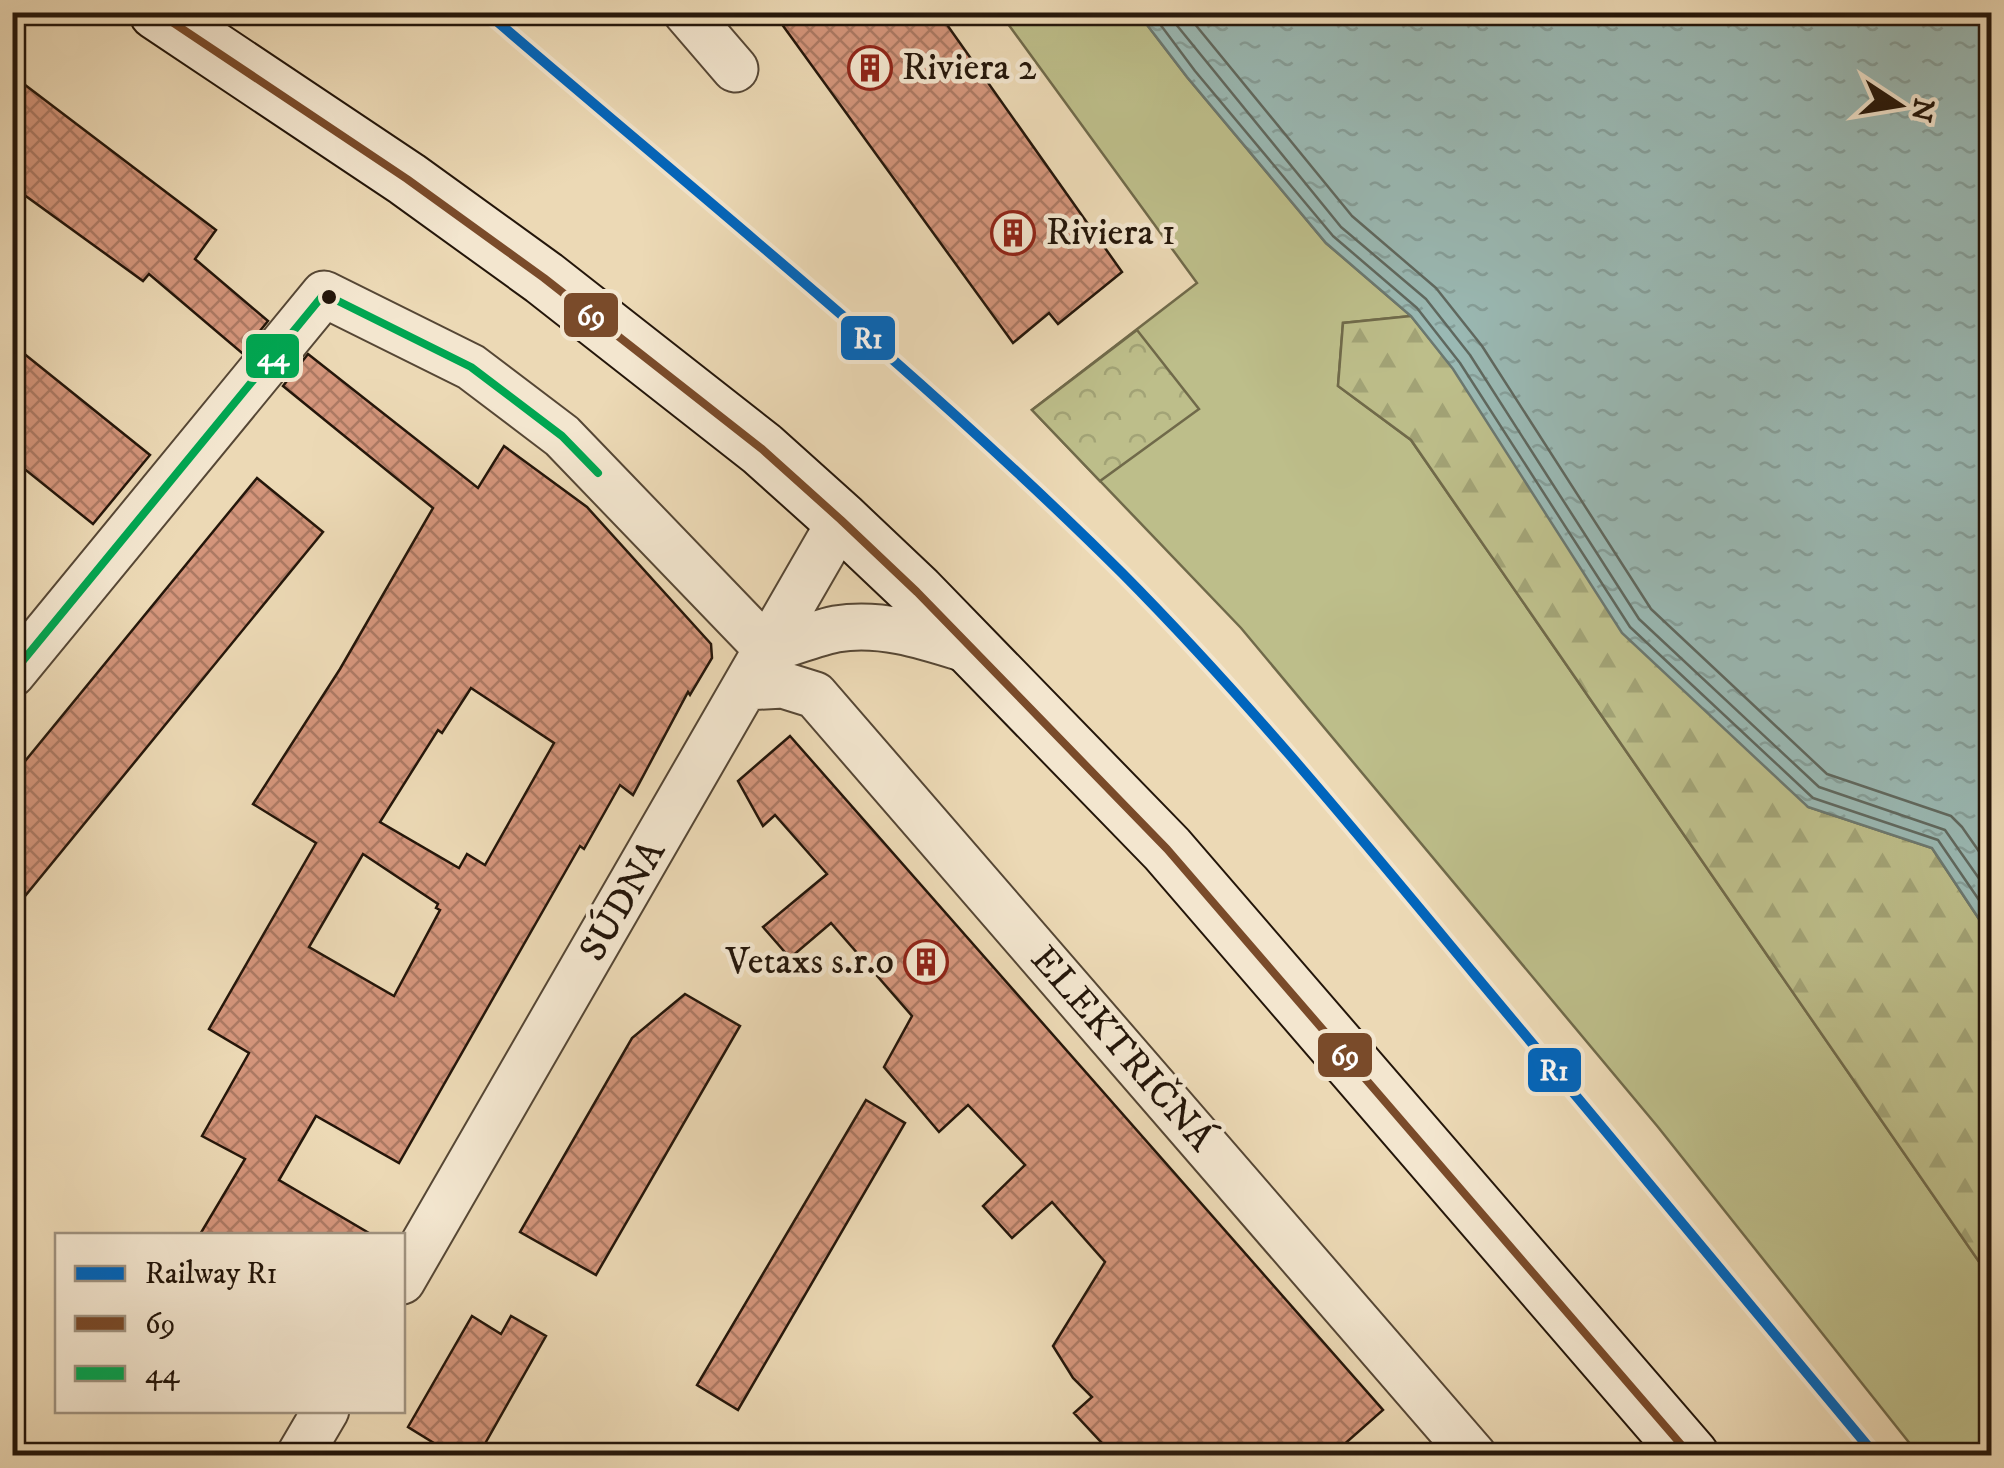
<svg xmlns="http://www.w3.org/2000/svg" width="2004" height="1468" viewBox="0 0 2004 1468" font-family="'IM FELL DW Pica',serif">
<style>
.green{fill:#bdbe8a;stroke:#706a4a;stroke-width:2.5}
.forest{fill:url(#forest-firs);stroke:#706a4a;stroke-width:2.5}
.park{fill:url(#park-crowns);stroke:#706a4a;stroke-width:2.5}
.water{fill:url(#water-ripples);stroke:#6b7870;stroke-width:2.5}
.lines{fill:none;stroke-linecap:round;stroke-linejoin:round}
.shore{stroke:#5f685f;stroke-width:2.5}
.building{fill:url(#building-cross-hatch);stroke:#24160a;stroke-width:2.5;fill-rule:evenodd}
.street-casing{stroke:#564735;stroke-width:49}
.secondary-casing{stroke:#24160a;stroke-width:59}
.street{stroke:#f3e6cf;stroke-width:45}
.secondary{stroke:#f3e6cf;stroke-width:55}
.bus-1-casing{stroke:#f3e6cf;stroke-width:15}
.bus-2-casing{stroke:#f3e6cf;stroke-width:15}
.bus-1{stroke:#7a4b2a;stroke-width:8}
.bus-2{stroke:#00a651;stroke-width:8}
.rail-1-casing{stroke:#f3e6cf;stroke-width:18}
.rail-1{stroke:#0065bd;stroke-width:10}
.bus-dot{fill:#24160a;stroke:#f3e6cf;stroke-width:4}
.labels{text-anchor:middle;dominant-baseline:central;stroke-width:9;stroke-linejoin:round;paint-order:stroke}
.poi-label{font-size:38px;fill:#24160a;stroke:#f3e6cf;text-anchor:start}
.street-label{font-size:38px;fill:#24160a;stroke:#f3e6cf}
.line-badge{stroke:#f3e6cf;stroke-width:4}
.badge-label{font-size:28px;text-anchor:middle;font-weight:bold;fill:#fff}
</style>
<defs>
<pattern id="forest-firs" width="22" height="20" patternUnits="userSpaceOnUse" patternTransform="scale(2.5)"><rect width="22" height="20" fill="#bdbe8a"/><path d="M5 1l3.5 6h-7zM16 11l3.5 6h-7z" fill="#a2a376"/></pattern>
<pattern id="park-crowns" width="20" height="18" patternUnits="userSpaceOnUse" patternTransform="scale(2.5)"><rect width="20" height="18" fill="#bdbe8a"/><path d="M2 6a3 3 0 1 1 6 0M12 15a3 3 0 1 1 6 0" fill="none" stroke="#a2a376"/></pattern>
<pattern id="water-ripples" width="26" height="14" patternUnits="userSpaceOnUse" patternTransform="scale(2.5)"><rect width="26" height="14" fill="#9ab9b4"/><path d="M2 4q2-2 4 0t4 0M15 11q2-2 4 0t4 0" fill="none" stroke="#859e99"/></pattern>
<pattern id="building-cross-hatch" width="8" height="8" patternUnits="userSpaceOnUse" patternTransform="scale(2.5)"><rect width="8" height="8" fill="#d4957b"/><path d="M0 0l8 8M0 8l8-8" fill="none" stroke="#ac7963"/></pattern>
</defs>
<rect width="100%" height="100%" fill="#ecd9b5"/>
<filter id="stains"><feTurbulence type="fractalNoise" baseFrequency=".002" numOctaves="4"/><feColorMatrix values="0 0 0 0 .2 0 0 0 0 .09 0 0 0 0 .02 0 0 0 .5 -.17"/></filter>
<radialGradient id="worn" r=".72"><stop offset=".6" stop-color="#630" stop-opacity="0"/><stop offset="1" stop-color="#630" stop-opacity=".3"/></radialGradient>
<path class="green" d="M1000,13H1138L1187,77L1326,243L1411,316L1343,323L1338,386L1411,440L1991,1279V1455H1919L1658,1127L1241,628L1032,410L1197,283Z"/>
<path class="forest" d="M1411,316L1808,807L1932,848L1991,937V1279L1411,440L1338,386L1343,323Z"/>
<path class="park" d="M1137,330L1199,409L1100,481L1032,410Z"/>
<path class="water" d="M1138,13H1991V937L1932,848L1808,807L1622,633L1453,369L1411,316L1326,243L1187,77Z"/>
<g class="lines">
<path class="shore" d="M1151,12L1195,71L1333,236L1417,308L1460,363L1630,627L1813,798L1938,840L1992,919
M1166,12L1341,227L1426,299L1470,355L1639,619L1819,787L1945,830L1992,897
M1185,12L1352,216L1436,288L1482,346L1651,609L1827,774L1951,816L1962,827L1992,870"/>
</g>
<path class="building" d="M773,12H938L1122,272L1058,324L1049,313L1013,343Z
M12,75L216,230L195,259L268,321L242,353L149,274L143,281L12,186Z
M12,344L150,455L93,524L12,459Z
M308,354L478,488L504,446L587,507L711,644L712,658L690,695L688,692L633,795L620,785L584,849L580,846L399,1163L316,1116L279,1180L374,1236H199L245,1159L202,1136L249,1053L209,1029L316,843L253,804L340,669L433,508L283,386ZM471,688L554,743L485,865L467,854L459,868L380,822L438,730L442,733ZM363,854L438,904L436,908L440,910L394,996L309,947Z
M257,478L323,532L12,912V777Z
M790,736L1383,1410L1331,1456H1114L1074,1413L1092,1397L1073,1378L1053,1346L1105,1262L1052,1202L1012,1238L983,1206L1025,1165L968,1105L939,1132L884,1067L912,1016L831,923L790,958L763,927L827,874L775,815L763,826L738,781Z
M685,994L740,1026L596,1275L520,1232L632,1038Z
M866,1100L905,1123L738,1410L697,1385Z
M472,1316L501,1334L511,1316L546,1336L478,1456H455L408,1427Z"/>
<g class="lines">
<g class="street-casing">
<path id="street" d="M686,12L735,69
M768,650C790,643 813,634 836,629C884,621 930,638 975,652
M12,674L324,294L471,367L562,436L768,650
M746,687L783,685L815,695L1474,1456
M402,1281L841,520
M299,1456L326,1410"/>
</g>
<g class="secondary-casing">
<path id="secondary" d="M157,12L407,179L544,278L762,449L841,520L917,592L1167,849L1691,1456"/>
</g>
<use href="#street" class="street"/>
<use href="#secondary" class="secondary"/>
<g class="bus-1-casing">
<path id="bus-1" d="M157,12L407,179L544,278L762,449L841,520L917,592L1167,849L1691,1456"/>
</g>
<g class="bus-2-casing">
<path id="bus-2" d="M12,674L324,294L471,367L562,436L598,473"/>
</g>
<use href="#bus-1" class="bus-1"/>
<use href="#bus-2" class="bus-2"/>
<g class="rail-1-casing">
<path id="rail-1" d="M486,12C700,196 922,374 1122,573C1248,700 1361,838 1475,975C1609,1135 1742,1295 1876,1456"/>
</g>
<use href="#rail-1" class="rail-1"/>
</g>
<defs>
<g id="building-ring" transform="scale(2.25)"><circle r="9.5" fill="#f3e6cf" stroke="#8f2418" stroke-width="1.5"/><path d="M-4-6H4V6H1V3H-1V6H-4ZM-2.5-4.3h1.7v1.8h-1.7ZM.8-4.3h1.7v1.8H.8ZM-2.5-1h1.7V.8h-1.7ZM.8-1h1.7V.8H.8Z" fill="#8f2418"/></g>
</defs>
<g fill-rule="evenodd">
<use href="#building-ring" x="870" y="68"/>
<use href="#building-ring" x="1013" y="233"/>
<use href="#building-ring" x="926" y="962"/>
</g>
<circle class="bus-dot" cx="329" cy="297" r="9"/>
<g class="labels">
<g class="poi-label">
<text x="902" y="68">Riviera 2</text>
<text x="1046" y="233">Riviera 1</text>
<text x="894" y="962" text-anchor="end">Vetaxs s.r.o</text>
</g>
<g class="street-label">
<text transform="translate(623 901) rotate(-60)">SÚDNA</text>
<text transform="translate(1122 1049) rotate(49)">ELEKTRIČNÁ</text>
</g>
</g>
<g class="line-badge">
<rect x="562" y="291" width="58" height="48" rx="10" fill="#7a4b2a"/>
<rect x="839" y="314" width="58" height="48" rx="10" fill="#0065bd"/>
<rect x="244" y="332" width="57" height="48" rx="10" fill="#00a651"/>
<rect x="1316" y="1031" width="58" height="48" rx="10" fill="#7a4b2a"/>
<rect x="1526" y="1046" width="57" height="48" rx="10" fill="#0065bd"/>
</g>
<g class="badge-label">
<text x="591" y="325">69</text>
<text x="868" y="348">R1</text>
<text x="273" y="366">44</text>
<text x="1345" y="1065">69</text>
<text x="1554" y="1080">R1</text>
</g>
<rect width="2004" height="1468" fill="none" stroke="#ecd9b5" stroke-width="50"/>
<rect x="15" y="15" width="1974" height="1438" fill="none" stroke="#24160a" stroke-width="5"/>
<rect x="25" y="25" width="1954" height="1418" fill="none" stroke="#24160a" stroke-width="2.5"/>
<rect x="55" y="1233" width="350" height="180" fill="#f3e6cf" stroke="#a09380" stroke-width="2.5"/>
<rect x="75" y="1266" width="50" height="15" fill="#0065bd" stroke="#a09380" stroke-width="2.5"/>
<text x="145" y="1283" font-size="30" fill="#24160a">Railway R1</text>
<rect x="75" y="1316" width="50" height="15" fill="#7a4b2a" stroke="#a09380" stroke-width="2.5"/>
<text x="145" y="1333" font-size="30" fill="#24160a">69</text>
<rect x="75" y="1366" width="50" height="15" fill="#00a651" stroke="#a09380" stroke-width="2.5"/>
<text x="145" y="1383" font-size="30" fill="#24160a">44</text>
<g transform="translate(1899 105) rotate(102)" stroke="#f3e6cf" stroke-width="8" paint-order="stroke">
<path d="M0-8L18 38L0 25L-18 38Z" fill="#24160a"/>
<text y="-15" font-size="28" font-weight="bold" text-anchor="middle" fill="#24160a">N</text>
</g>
<rect width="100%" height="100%" filter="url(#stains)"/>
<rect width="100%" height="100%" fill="url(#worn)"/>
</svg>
